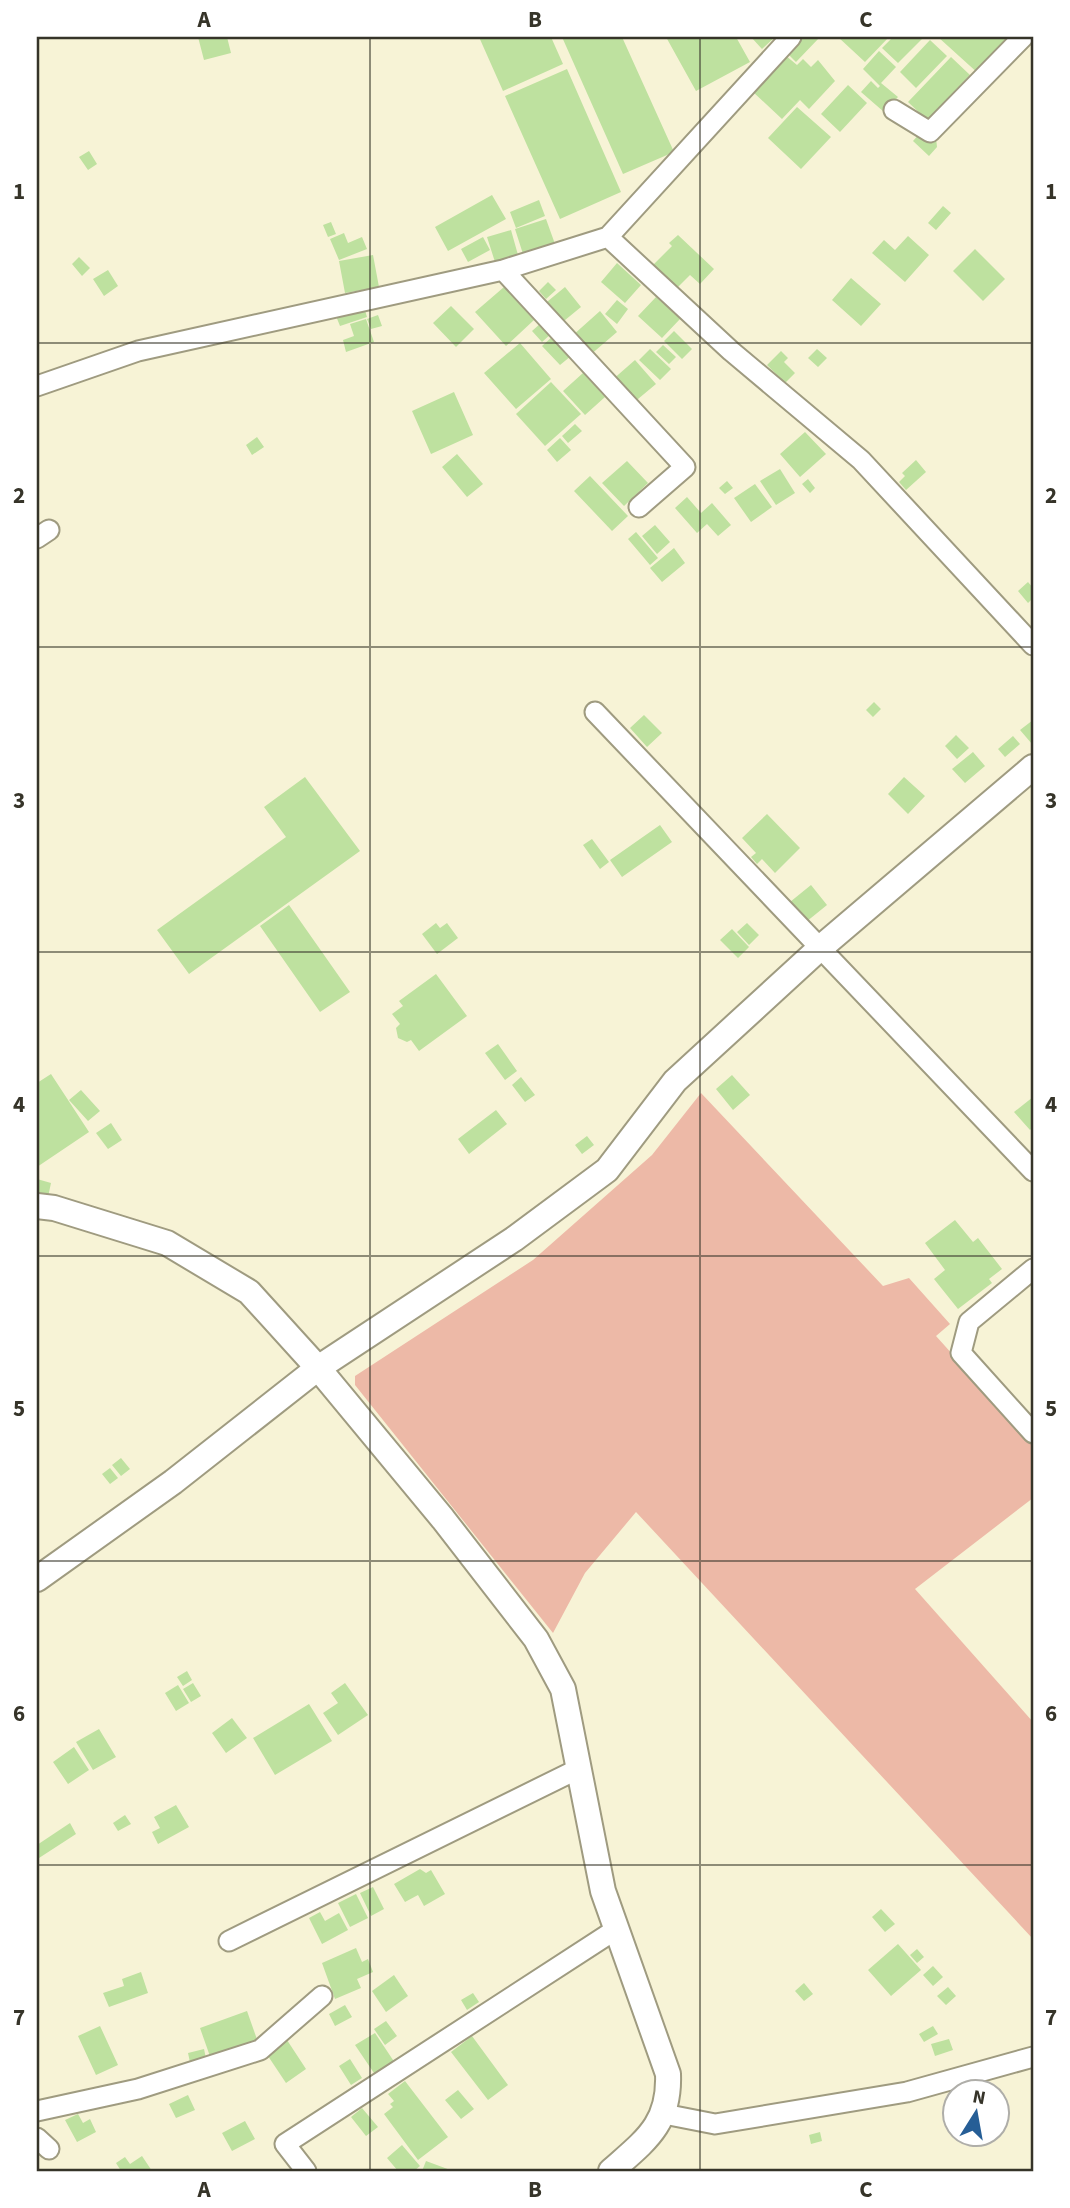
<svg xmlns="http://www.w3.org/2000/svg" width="1070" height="2208" viewBox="0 0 1070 2208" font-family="'Source Sans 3',sans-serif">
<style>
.green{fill:#edb9a7}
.building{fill:#bee19f}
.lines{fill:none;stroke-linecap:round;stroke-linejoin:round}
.minor-casing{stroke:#9f9b80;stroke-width:23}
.tertiary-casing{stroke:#9f9b80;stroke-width:28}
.minor{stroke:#fff;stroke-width:19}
.tertiary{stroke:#fff;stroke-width:24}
.grid{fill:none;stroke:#363429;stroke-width:2;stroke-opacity:0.55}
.neatline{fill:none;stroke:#363429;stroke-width:2.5}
.grid-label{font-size:23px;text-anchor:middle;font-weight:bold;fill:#363429}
</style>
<rect width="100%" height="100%" fill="#f7f3d6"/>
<path class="green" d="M701,1093L883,1286L909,1278L950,1324L936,1336L1033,1444V1498L915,1589L1033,1722V1939L636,1512L585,1573L553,1633L355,1385V1376L533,1260L652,1155Z"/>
<path class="building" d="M198,37H227L231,53L204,60Z
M479,37H551L563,64L503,91Z
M562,37H622L674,152L623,174Z
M666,37H736L750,62L696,91Z
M751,37H775L762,49Z
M802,37H820L796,62L787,53Z
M838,37H889L865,62Z
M893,37H924L898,63L882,48Z
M938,37H1004L1010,42L980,75Z
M930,40L947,56L916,88L900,72Z
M879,51L896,67L881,83L898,97L884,112L861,92L871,81L878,88L880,86L863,69Z
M785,55L797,65L803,59L811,67L818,60L835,81L809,109L800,100L782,119L752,91Z
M951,57L970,75L927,120L908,102Z
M567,69L621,192L560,219L505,96Z
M848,85L867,103L840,132L821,114Z
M797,107L831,137L801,169L768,138Z
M921,132L936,138L937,147L929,156L913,141Z
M89,151L97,164L88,170L79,157Z
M492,195L506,219L448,251L435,227Z
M539,200L545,216L516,228L510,212Z
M943,206L951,213L936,230L928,223Z
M546,219L555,244L523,254L515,229Z
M331,222L336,234L328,237L323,225Z
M511,230L518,255L495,262L487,237Z
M344,233L348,243L362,237L367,249L339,260L330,239Z
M678,235L714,269L700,284L690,275L674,291L650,268L672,246L669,243Z
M908,236L929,255L905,282L872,253L884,240L895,250Z
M483,237L490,250L468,262L461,249Z
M975,249L1005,279L983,301L953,271Z
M373,255L379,287L345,293L339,261Z
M79,257L90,268L82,276L72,264Z
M617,263L641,285L625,303L601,282Z
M108,270L118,286L104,296L93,279Z
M851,278L881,304L861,326L832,300Z
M548,282L556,290L546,299L539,291Z
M504,287L534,320L506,346L475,312Z
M565,287L581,307L559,325L542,306Z
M656,297L680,319L662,338L638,316Z
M617,300L628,309L617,324L605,314Z
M451,306L474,329L456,347L433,323Z
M364,307L367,317L340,326L336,316Z
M600,311L617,332L589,356L572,336Z
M378,315L382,326L371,329L367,319Z
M366,319L374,342L346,352L343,340L354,336L350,324Z
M541,323L551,334L542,342L532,331Z
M674,331L692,349L682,359L664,341Z
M553,336L571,356L560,365L542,346Z
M520,343L551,379L516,409L484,373Z
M663,345L676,357L669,364L656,352Z
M650,349L671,369L660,380L639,360Z
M817,349L827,358L818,367L808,358Z
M781,351L788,358L784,362L795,373L785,383L767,365Z
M635,360L656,384L632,404L611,381Z
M583,373L605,397L585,415L563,391Z
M551,382L581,414L545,446L516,414Z
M454,392L473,435L431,454L412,411Z
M575,424L582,431L568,443L562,436Z
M805,432L826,454L800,477L780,454Z
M257,437L264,447L252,455L246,445Z
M560,438L571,450L557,462L547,450Z
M457,454L483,484L467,497L442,467Z
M916,460L926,472L906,490L899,482L905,476L902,473Z
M627,461L648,483L624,506L602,483Z
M780,469L795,493L776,505L760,481Z
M590,476L628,516L612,531L574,491Z
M808,479L815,488L810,493L802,484Z
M727,481L733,488L725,494L719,488Z
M755,484L772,507L751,522L734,498Z
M687,497L701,513L712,503L731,525L718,536L707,524L697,533L675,508Z
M655,525L670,542L657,554L642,536Z
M636,532L658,558L650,565L628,539Z
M674,548L685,563L662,582L650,568Z
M1028,582L1033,588V598L1028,603L1018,591Z
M874,702L881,709L873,717L866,710Z
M644,715L662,733L647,747L630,728Z
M1033,720V742L1032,744L1020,730Z
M956,735L969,748L957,759L945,746Z
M1013,736L1020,744L1005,757L998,749Z
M973,752L985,766L965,783L952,769Z
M305,777L360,851L189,974L157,930L286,837L264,807Z
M904,777L925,796L908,814L888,794Z
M767,814L800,848L775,873L762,859L757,864L751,857L756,853L742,838Z
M660,825L672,842L622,877L610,860Z
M592,839L609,862L600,869L583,845Z
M811,885L827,905L806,922L790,902Z
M289,905L350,992L320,1012L260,926Z
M436,923L440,928L447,923L458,938L437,954L422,934Z
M747,923L759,935L749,945L737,932Z
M732,929L749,947L738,958L720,940Z
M436,974L467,1016L419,1051L411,1040L407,1042L398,1038L396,1028L400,1024L392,1014L403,1006L399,1001Z
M498,1044L517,1071L505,1080L485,1053Z
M51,1074L89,1132L37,1167V1083Z
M732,1075L750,1095L733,1110L716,1089Z
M521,1077L535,1095L525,1102L512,1085Z
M81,1090L100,1111L88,1121L69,1100Z
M1033,1097V1127L1030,1130L1014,1112Z
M496,1110L507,1124L469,1154L458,1139Z
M111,1123L122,1140L108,1149L96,1133Z
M587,1136L594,1145L582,1154L575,1145Z
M37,1179L51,1183L48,1197L37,1195Z
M955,1220L973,1242L978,1238L1002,1269L989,1279L992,1283L958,1309L934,1279L945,1270L925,1243Z
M121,1458L130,1469L121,1476L112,1465Z
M110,1468L118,1478L110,1484L102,1474Z
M187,1671L192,1680L183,1686L177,1677Z
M193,1683L201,1696L191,1702L183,1689Z
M345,1683L368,1715L338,1735L323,1713L338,1703L331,1693Z
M178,1685L189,1703L176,1711L165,1693Z
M309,1704L332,1741L275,1775L253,1738Z
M232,1718L247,1738L226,1753L212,1733Z
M99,1729L116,1757L93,1770L76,1742Z
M74,1747L89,1770L68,1784L53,1762Z
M176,1805L189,1827L158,1844L152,1832L160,1828L154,1817Z
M125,1815L131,1824L118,1831L113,1823Z
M70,1823L76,1834L39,1858L37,1845Z
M420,1869L426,1873L431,1870L445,1894L424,1906L418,1895L405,1902L394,1884Z
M373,1887L384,1909L371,1916L360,1893Z
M356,1894L368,1918L350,1927L338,1903Z
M881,1909L895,1924L885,1932L872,1917Z
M320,1912L325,1921L339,1913L348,1930L322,1944L309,1918Z
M898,1944L921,1970L891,1996L868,1970Z
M356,1948L362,1962L368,1959L373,1972L357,1979L361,1988L335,1999L322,1963Z
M917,1949L924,1957L917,1963L910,1955Z
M933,1966L943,1977L933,1986L923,1975Z
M141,1972L148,1993L109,2007L103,1993L124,1986L122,1979Z
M394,1975L408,1996L386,2012L372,1991Z
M804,1983L813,1994L804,2001L795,1991Z
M948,1987L956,1996L946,2005L937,1996Z
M473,1993L479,2002L467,2010L461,2000Z
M345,2005L352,2017L335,2026L329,2014Z
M247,2011L259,2045L212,2062L200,2028Z
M386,2021L397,2036L385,2045L374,2029Z
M100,2026L118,2065L96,2075L78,2036Z
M933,2026L938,2034L924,2042L919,2034Z
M375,2033L395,2063L376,2076L355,2045Z
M472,2036L508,2085L488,2100L451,2052Z
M949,2039L953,2050L935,2056L931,2044Z
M287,2040L306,2069L286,2083L266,2053Z
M204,2049L207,2063L191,2067L188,2053Z
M350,2059L362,2078L351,2085L339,2066Z
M405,2081L448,2137L418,2160L384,2114L393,2107L390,2104L394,2101L388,2094Z
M458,2090L474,2109L461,2119L445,2100Z
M188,2095L195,2110L176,2118L169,2104Z
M362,2108L378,2127L366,2136L351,2117Z
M78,2114L83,2123L90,2119L96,2132L77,2142L65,2120Z
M245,2121L255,2139L232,2151L222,2133Z
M820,2132L822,2141L811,2144L809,2135Z
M402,2145L420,2166L414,2171H398L387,2158Z
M142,2156L152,2171H121L116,2163L125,2157L130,2164Z
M426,2161L453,2171H422Z"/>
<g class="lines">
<g class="minor-casing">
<path id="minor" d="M894,110L930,132L1023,37
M608,237L731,351L861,460L1033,645
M503,270L685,467L639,507
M37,386L138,351L503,270L608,237L791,37
M37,538L49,530
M595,712L1033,1171
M1033,1269L969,1322L961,1353L1033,1433
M229,1941L578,1769
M37,2111L138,2089L260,2050L322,1996
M664,2114L715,2124L907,2092L1033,2057
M37,2138L49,2149
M306,2171L285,2144L615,1930"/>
</g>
<g class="tertiary-casing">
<path id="tertiary" d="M37,1206L54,1208L167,1243L249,1292L318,1368L443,1519L536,1639L563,1689L603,1891L668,2074C670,2124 646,2140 611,2171
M37,1579L173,1482L318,1368L514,1239L607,1170L675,1081L819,949L1033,767"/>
</g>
<use href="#minor" class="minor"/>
<use href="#tertiary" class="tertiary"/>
</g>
<path class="grid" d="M370,37V2171M700,37V2171M37,343H1033M37,647H1033M37,952H1033M37,1256H1033M37,1561H1033M37,1865H1033"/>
<rect width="1070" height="2208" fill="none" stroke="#ffffff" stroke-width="77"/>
<g transform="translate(976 2113) rotate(11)"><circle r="33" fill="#ffffff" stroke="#afaea9" stroke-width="2"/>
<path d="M0-5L12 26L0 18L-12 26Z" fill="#265e96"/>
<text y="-10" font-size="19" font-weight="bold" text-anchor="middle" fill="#363429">N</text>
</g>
<rect x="38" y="38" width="994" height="2132" class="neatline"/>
<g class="grid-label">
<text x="204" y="27">A</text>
<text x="535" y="27">B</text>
<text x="866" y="27">C</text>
<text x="19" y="199">1</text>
<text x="1051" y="199">1</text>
<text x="19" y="503">2</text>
<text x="1051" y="503">2</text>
<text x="19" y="808">3</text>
<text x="1051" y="808">3</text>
<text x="19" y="1112">4</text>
<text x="1051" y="1112">4</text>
<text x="19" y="1416">5</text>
<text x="1051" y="1416">5</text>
<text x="19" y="1721">6</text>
<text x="1051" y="1721">6</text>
<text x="19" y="2025">7</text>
<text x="1051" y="2025">7</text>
<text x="204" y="2197">A</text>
<text x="535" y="2197">B</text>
<text x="866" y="2197">C</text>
</g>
</svg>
